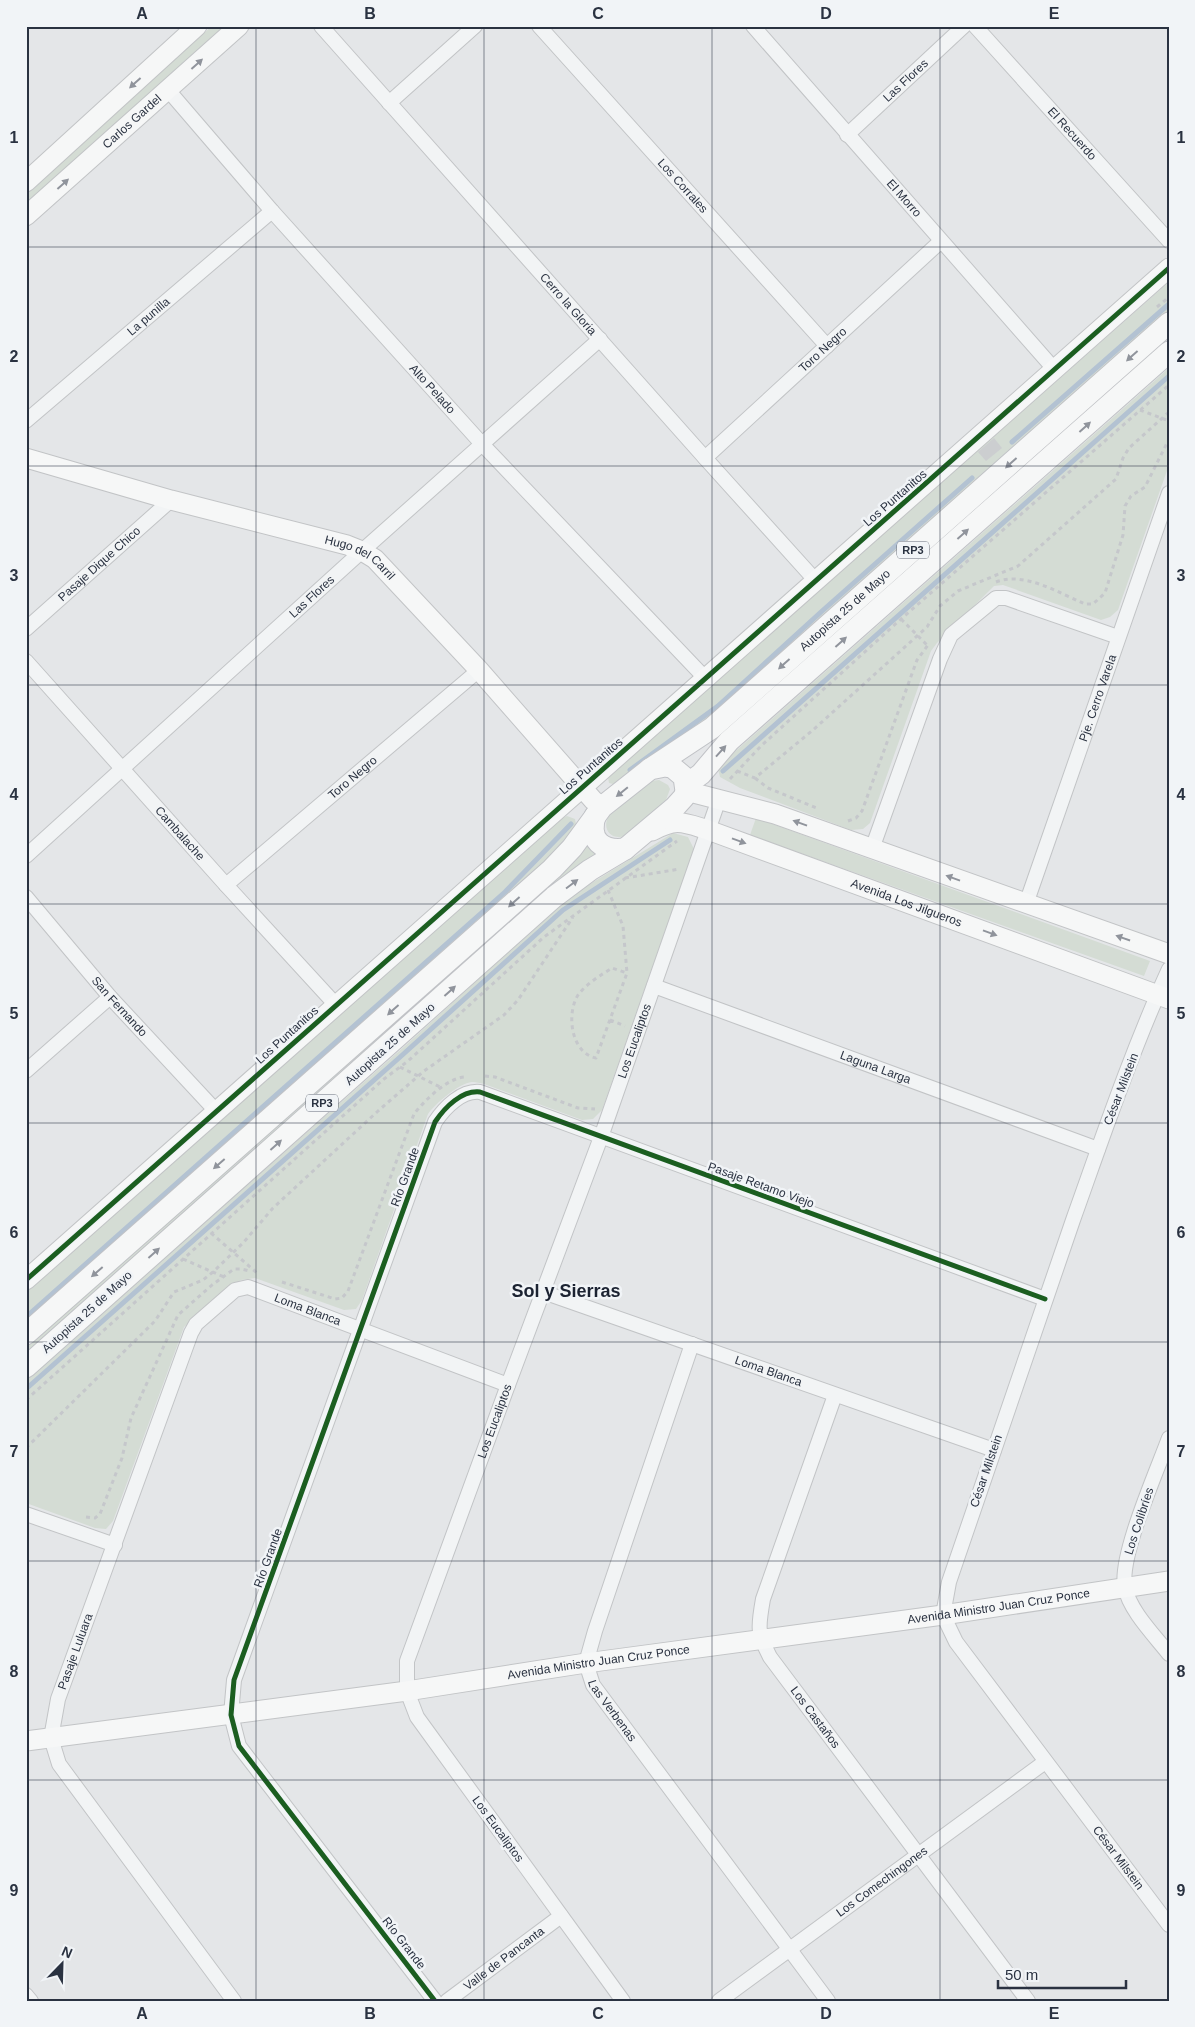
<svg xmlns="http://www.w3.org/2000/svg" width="1195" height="2027" viewBox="0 0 1195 2027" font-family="Arial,sans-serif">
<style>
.green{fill:#d4dcd4}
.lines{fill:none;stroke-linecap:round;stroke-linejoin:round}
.stream{stroke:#b3c2d2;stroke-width:5}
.building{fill:#ccced0}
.street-casing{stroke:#c2c4c6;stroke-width:16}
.secondary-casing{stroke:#c2c4c6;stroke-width:21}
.primary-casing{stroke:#c0c2c6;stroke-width:23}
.path{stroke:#c5c7cb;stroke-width:3;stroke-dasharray:4 4;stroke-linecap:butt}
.street{stroke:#f2f4f5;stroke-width:14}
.secondary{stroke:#f6f7f7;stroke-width:19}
.primary{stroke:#f6f7f7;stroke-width:21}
.cycleway-casing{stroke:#f1f4f7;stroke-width:8}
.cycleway{stroke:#1b5e20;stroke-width:5}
.oneway{fill:#90949c}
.grid{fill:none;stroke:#2a3241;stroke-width:1;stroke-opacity:0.55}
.labels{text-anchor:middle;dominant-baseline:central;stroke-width:5;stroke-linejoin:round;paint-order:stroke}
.shield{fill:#f1f4f7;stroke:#666c78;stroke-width:1}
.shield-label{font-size:11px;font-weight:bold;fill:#2a3241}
.street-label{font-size:12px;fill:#2a3241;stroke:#f1f4f7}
.district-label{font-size:18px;font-weight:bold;fill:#1c2332;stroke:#f1f4f7}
.neatline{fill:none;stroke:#2a3241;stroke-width:2}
.grid-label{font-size:16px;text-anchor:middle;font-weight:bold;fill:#2a3241}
</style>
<rect width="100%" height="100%" fill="#e4e6e8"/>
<path class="green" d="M212,26H224L26,204V191Z
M1169,282V310L728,704L624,777L613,784L609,783L608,777L993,433L1035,400Z
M1169,368V465L1118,610L1110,617L1101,620L1003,585L994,586L937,643L931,651L870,823L863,829L851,830L740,788L720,777L718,769L722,763Z
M659,780L668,785L670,789L666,800L625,836C611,841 601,828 609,816L651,781Z
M567,816L575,819L576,824L560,849L26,1323V1291L560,819Z
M756,818L1150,961L1144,976L750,835Z
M673,833L688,837L694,849L602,1110L593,1119L582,1120L484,1084C480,1083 476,1082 472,1082C459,1083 435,1104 428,1114L362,1300L356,1309L344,1310L255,1278L241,1280L232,1286L184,1327L113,1521L106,1529L95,1528L26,1503V1380L406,1045L569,897Z
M584,843L597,856L26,1354V1346L231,1165Z"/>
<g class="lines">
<path class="stream" d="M1012,442L1169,304
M630,770L718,706L821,612L972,478
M723,771L1169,376
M26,1317L505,892L571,824
M26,1389L399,1058L563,910L670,840"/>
</g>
<path class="building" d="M994,438L1002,448L986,461L978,452Z"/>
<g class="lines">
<g class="street-casing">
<g id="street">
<path id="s1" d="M321,26L705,458L816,581"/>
<path id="s2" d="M539,26L827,346"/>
<path id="s3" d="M753,26L1055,370"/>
<path id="s4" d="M975,26L1169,241"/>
<path id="s5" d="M168,90L272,211L482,444L706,679"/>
<path d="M389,103L475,26"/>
<path id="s6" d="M847,135L964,26"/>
<path id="s7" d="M26,421L272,211"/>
<path id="s8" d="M705,458L941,241"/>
<path id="s9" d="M26,629L171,500"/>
<path id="s10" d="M26,661L226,885L336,1005"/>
<path d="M872,849L940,659L951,635L996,598H1006L1118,637"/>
<path id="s11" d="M26,856L362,551L600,339"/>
<path id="s12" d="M226,885L479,670"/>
<path id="s13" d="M26,897L110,997L216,1111"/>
<path id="s14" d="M1026,904L1169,493"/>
<path id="s15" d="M1169,969C1132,1050 1103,1136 1073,1220C1031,1340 990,1461 949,1582L943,1615L956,1642L1169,1925"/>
<path id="s16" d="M654,986L1098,1149"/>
<path d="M26,1071L110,997"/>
<path id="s17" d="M543,1292L994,1450"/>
<path id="s18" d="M692,1344L595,1631L586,1663L593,1685L828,2001"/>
<path id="s19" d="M835,1395L763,1599C758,1627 757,1632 770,1657L1028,2001"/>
<path d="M1169,1438C1157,1471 1119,1556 1125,1587C1129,1610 1155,1636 1169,1654"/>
<path d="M26,1514L115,1545"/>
<path d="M26,1995L31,2001"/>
<path id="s20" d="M234,2001L59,1764L51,1738L58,1699L191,1333L196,1324L235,1290L248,1287L508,1385"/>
<path d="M435,2001L239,1746L231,1715L234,1680L435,1122C445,1107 462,1090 480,1092L1045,1299"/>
<path id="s21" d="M447,2001L561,1916"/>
<path id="s22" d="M623,2001L417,1717L407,1691V1661L508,1385L601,1137L719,799"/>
<path id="s23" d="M719,2001L1045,1762"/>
</g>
</g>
<g class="secondary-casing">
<g id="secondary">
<path d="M26,182L197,26"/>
<path id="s24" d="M26,216L239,26"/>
<path id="s25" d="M26,458L171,500L347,545L362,551L375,559L479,670L593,800L602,807"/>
<path d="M686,791L775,814L1169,954"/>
<path id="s26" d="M652,831C677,818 682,822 708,830L1169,999"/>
<path d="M26,1280L1169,268"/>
<path id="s27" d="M26,1741L407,1691L586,1663L943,1615L1169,1581"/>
</g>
</g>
<g class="primary-casing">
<g id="primary">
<path id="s28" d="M650,769L712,728L1169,323"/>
<path d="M686,785L701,774L729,741L1169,352"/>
<path d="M595,816C588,840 602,852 625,849"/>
<path d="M26,1334L552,869L572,848L602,807L650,769L665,766L672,767L684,777L686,791L684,797L675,807L625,849L590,870L554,897L26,1367"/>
</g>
</g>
<path class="path" d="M1157,307L1169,297
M1140,410L1169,421
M996,582C1024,571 1059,593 1085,604H1093L1105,593L1123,535L1125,506L1131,496L1145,487L1169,439
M901,619L929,647
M737,771L755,778L813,730L927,627L940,606L958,591L1018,566L1116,479L1123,458L1129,448L1169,412
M755,778L768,788L819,809
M730,779L761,746L901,619L1169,385
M848,821L856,818L862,811L917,660L928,645
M625,878L680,869
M608,890L623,926L627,973L596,1058C571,1053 566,1014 578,995C586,984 601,975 612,968L627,973
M610,1020L625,1026
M400,1067L442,1088
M485,1076L495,1077L578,1108L595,1109
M211,1233L257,1273
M183,1259L224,1277
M282,1282L335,1299L342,1298L348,1291L414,1114C425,1100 448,1077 466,1077
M26,1400L384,1079L408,1061L544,937L677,841
M26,1448L155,1321L174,1292L203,1280L213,1272L243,1243L273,1208L378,1111L424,1071L504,1015L518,1000L573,917
M86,1517L95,1518L100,1514L122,1458L131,1418L178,1315L212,1285L234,1269H241L250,1271"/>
<use href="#street" class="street"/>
<use href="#secondary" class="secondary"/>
<use href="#primary" class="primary"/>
<g class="cycleway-casing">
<path id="cycleway" d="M26,1280L1169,268
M435,2001L239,1746L231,1715L234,1680L435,1122C445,1107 462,1090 480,1092L1045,1299"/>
</g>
<use href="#cycleway" class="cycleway"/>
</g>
<defs><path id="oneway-solid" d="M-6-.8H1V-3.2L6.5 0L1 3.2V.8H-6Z" transform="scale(1.25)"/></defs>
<g class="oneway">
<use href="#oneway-solid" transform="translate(197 64) rotate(-42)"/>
<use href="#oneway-solid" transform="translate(135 83) rotate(138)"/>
<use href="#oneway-solid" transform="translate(63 184) rotate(-42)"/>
<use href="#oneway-solid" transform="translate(1132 356) rotate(138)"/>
<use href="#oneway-solid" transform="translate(1085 427) rotate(-42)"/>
<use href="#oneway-solid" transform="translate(1011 463) rotate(138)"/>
<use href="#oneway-solid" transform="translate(963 534) rotate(-42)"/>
<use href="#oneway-solid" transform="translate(841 642) rotate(-42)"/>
<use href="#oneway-solid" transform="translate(784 664) rotate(138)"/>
<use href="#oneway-solid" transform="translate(721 751) rotate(-48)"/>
<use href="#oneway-solid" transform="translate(622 792) rotate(141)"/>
<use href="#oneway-solid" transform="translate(800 823) rotate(-160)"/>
<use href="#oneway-solid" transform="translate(739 841) rotate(20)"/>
<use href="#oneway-solid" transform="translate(953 878) rotate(-160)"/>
<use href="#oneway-solid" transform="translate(572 884) rotate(-37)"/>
<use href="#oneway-solid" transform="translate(514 902) rotate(138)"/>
<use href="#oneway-solid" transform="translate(990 933) rotate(20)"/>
<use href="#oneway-solid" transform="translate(1123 938) rotate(-161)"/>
<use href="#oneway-solid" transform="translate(450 991) rotate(-42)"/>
<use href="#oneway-solid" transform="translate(393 1010) rotate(138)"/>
<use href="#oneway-solid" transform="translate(276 1145) rotate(-42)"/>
<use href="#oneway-solid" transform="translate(219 1164) rotate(139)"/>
<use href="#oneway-solid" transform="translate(154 1253) rotate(-42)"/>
<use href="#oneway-solid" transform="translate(97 1272) rotate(139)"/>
</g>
<path class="grid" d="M256,26V2001M484,26V2001M712,26V2001M940,26V2001M26,247H1169M26,466H1169M26,685H1169M26,904H1169M26,1123H1169M26,1342H1169M26,1561H1169M26,1780H1169"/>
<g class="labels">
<g class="shield">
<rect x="897" y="541.5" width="32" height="17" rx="4"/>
<rect x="306" y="1094.5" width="32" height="17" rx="4"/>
</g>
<g class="shield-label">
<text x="913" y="550">RP3</text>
<text x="322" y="1103">RP3</text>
</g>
<g class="street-label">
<text stroke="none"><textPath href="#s6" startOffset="80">Las Flores</textPath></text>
<text stroke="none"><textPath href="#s24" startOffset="142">Carlos Gardel</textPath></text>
<text stroke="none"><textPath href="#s4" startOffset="145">El Recuerdo</textPath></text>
<text stroke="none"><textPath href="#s2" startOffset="215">Los Corrales</textPath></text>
<text stroke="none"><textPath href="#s3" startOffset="229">El Morro</textPath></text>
<text stroke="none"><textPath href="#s1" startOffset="372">Cerro la Gloria</textPath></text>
<text stroke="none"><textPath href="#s7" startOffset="161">La punilla</textPath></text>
<text stroke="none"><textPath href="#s8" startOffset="160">Toro Negro</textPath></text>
<text stroke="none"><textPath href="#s5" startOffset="399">Alto Pelado</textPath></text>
<text transform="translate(895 498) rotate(-41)">Los Puntanitos</text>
<text stroke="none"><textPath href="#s25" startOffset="350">Hugo del Carril</textPath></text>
<text stroke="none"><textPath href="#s9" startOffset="98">Pasaje Dique Chico</textPath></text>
<text stroke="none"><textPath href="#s11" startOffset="386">Las Flores</textPath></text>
<text stroke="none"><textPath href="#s28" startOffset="252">Autopista 25 de Mayo</textPath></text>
<text stroke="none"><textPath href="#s14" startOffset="218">Pje. Cerro Varela</textPath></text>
<text transform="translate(591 766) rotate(-41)">Los Puntanitos</text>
<text stroke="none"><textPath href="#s12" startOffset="166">Toro Negro</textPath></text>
<text stroke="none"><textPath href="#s10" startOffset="231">Cambalache</textPath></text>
<text stroke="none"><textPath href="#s26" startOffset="270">Avenida Los Jilgueros</textPath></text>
<text stroke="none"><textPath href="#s13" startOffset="144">San Fernando</textPath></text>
<text transform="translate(287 1035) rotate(-42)">Los Puntanitos</text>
<text stroke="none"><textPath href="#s22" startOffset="1069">Los Eucaliptos</textPath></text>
<text transform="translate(390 1044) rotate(-42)">Autopista 25 de Mayo</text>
<text stroke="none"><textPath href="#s16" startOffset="236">Laguna Larga</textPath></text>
<text transform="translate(1121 1089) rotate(-69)">César Milstein</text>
<text transform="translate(405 1177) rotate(-70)">Río Grande</text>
<text transform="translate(761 1185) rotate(20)">Pasaje Retamo Viejo</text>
<text stroke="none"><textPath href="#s20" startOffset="890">Loma Blanca</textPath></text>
<text transform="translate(87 1312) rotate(-42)">Autopista 25 de Mayo</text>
<text stroke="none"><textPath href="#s17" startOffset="239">Loma Blanca</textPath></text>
<text stroke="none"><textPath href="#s22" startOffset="664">Los Eucaliptos</textPath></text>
<text transform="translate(986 1471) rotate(-71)">César Milstein</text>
<text transform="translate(1139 1521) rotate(-72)">Los Colibríes</text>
<text transform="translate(268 1558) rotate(-70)">Río Grande</text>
<text stroke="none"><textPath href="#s27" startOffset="982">Avenida Ministro Juan Cruz Ponce</textPath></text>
<text stroke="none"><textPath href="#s20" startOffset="412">Pasaje Luluara</textPath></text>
<text stroke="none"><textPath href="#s27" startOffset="578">Avenida Ministro Juan Cruz Ponce</textPath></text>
<text stroke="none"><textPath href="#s18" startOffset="391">Las Verbenas</textPath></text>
<text stroke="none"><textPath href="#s19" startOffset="352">Los Castaños</textPath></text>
<text transform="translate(498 1829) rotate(54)">Los Eucaliptos</text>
<text stroke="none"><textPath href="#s15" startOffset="985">César Milstein</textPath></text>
<text stroke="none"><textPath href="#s23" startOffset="202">Los Comechingones</textPath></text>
<text transform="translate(404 1943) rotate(52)">Río Grande</text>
<text stroke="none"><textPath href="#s21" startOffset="71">Valle de Pancanta</textPath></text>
</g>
<g class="district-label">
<text x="566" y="1291">Sol y Sierras</text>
</g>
</g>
<rect width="1195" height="2027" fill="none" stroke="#f1f4f7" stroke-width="55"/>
<g transform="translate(62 1964) rotate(23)" stroke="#f1f4f7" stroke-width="4" paint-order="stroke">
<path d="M0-4L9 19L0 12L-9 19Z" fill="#2a3241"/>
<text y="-8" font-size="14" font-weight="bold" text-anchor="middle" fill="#2a3241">N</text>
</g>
<path d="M998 1980v8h128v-8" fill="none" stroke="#2a3241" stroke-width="2.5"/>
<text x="1005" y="1980" font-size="15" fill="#2a3241" stroke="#f1f4f7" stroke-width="4" paint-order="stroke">50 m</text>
<rect x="28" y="28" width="1140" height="1972" class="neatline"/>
<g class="grid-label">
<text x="142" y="19">A</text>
<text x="370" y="19">B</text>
<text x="598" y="19">C</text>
<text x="826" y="19">D</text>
<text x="1054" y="19">E</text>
<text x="14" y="143">1</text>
<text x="1181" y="143">1</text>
<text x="14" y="362">2</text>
<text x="1181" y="362">2</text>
<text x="14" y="581">3</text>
<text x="1181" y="581">3</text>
<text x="14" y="800">4</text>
<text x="1181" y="800">4</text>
<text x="14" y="1019">5</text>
<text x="1181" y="1019">5</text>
<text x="14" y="1238">6</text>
<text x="1181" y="1238">6</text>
<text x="14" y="1457">7</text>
<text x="1181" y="1457">7</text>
<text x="14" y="1677">8</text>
<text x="1181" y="1677">8</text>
<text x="14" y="1896">9</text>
<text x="1181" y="1896">9</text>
<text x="142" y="2019">A</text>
<text x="370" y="2019">B</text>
<text x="598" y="2019">C</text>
<text x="826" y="2019">D</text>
<text x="1054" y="2019">E</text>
</g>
</svg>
